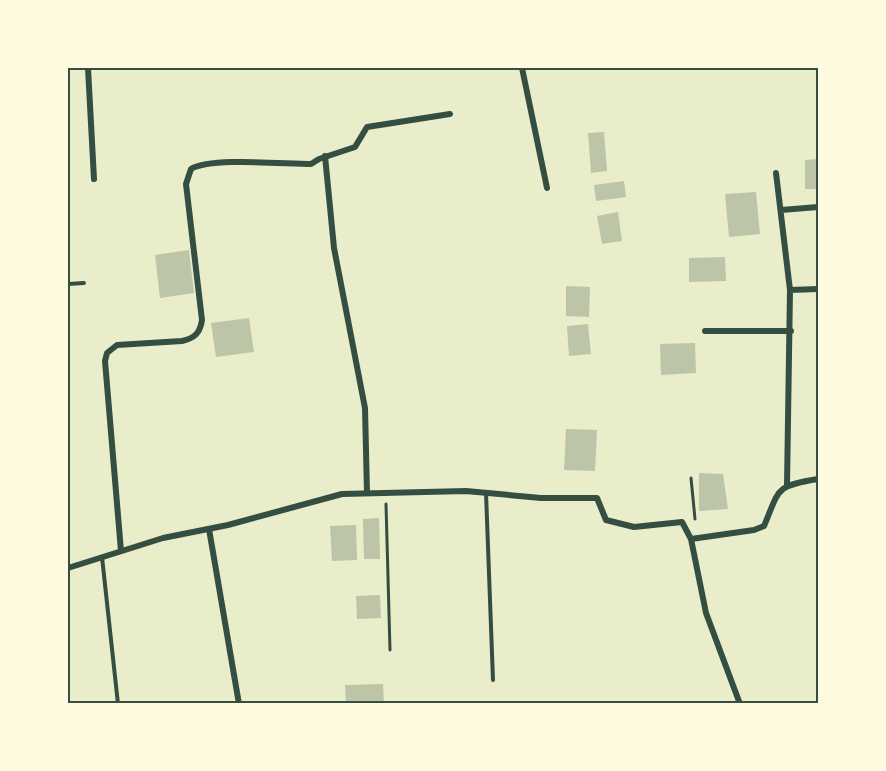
<svg xmlns="http://www.w3.org/2000/svg" width="886" height="771" viewBox="0 0 886 771" font-family="'Golos Text',sans-serif">
<style>
.building{fill:#bcc5a7}
.lines{fill:none;stroke-linecap:round;stroke-linejoin:round}
.path{stroke:#344e41;stroke-width:3}
.service{stroke:#344e41;stroke-width:4}
.minor{stroke:#344e41;stroke-width:6}
.neatline{fill:none;stroke:#344e41;stroke-width:2}
</style>
<rect width="100%" height="100%" fill="#e9edc9"/>
<path class="building" d="M604,132L607,171L591,173L588,133Z
M818,159V189H805V160Z
M624,181L626,197L596,201L594,185Z
M756,192L760,234L729,237L725,194Z
M618,212L622,241L602,244L597,216Z
M189,250L194,293L160,298L155,255Z
M725,257L726,281L689,282V258Z
M566,286L590,287L589,317L566,316Z
M249,318L254,352L216,357L211,323Z
M588,324L591,354L569,356L567,326Z
M695,343L696,373L661,375L660,344Z
M566,429L597,430L595,471L564,470Z
M699,473L723,474L728,509L699,511Z
M379,518L380,559H364L363,519Z
M356,525L357,560L332,561L330,526Z
M380,595L381,618L357,619L356,596Z
M383,684L384,704H346L345,685Z"/>
<g class="lines">
<path class="path" d="M691,478L695,519
M386,504L390,650"/>
<path class="service" d="M68,284L84,283
M486,493L493,680
M102,557L118,704"/>
<path class="minor" d="M88,68L94,179
M522,68L547,188
M325,156L334,248L365,408L367,493
M776,173L790,290L787,485
M781,210L818,207
M790,290L818,289
M705,331H791
M209,529L239,704
M691,539L754,530L764,526C780,488 775,486 818,479
M121,551L105,361L107,353L117,345L182,341C195,338 200,333 202,320L186,184L191,169C211,157 284,164 311,164L319,159L355,147L367,127L450,114
M68,568L163,538L228,525L342,494L466,491L541,498H597L606,520L634,527L682,522L691,539L706,613L740,704"/>
</g>
<rect width="886" height="771" fill="none" stroke="#fefae0" stroke-width="138"/>
<rect x="69" y="69" width="748" height="633" class="neatline"/>
</svg>
